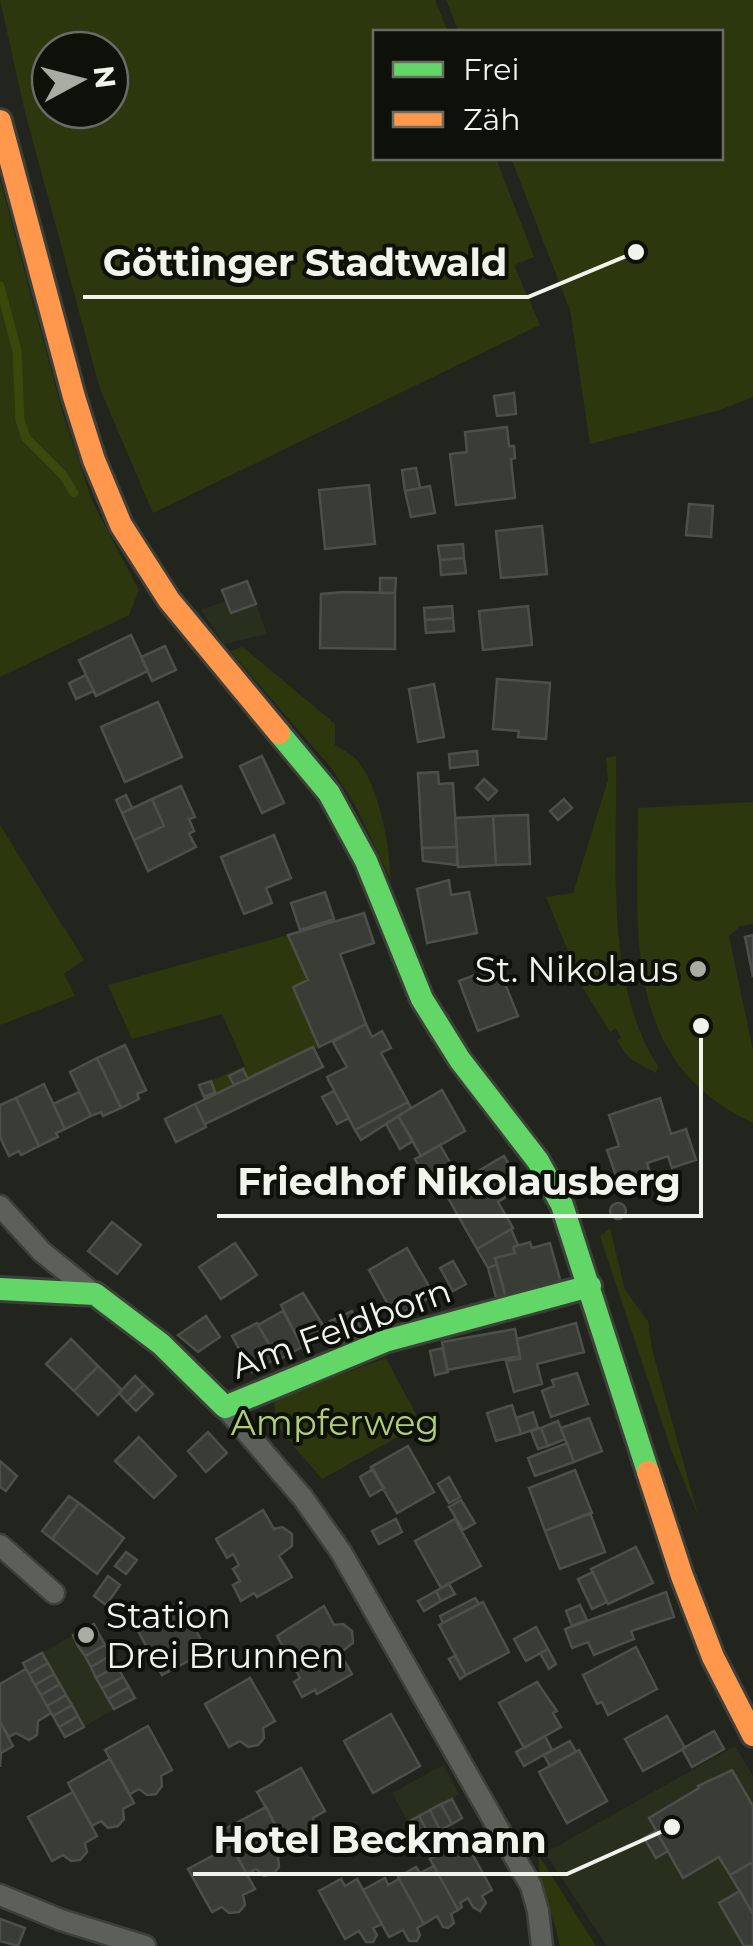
<svg xmlns="http://www.w3.org/2000/svg" width="753" height="1946" viewBox="0 0 753 1946" font-family="Montserrat,sans-serif">
<style>
.built{fill:#292f1d}
.green{fill:#2c370e;fill-rule:evenodd}
.lines{fill:none;stroke-linecap:round;stroke-linejoin:round}
.stream{stroke:#39480b;stroke-width:9}
.building{fill:#3a3c36;stroke:#4d504a;stroke-width:2.5}
.street-casing{stroke:#3d4039;stroke-width:25}
.fast-casing{stroke:#3d4039;stroke-width:28}
.slow-casing{stroke:#3d4039;stroke-width:28}
.street{stroke:#5d5f59;stroke-width:20}
.fast{stroke:#63d668;stroke-width:22}
.slow{stroke:#ff974d;stroke-width:22}
.poi-dot{fill:#a9aca3;stroke:#0e100a;stroke-width:4}
.labels{text-anchor:middle;dominant-baseline:central;stroke-width:8;stroke-linejoin:round;paint-order:stroke}
.poi-label{font-size:35px;fill:#f1f4eb;stroke:#0e100a;text-anchor:end}
.street-label{font-size:35px;fill:#f1f4eb;stroke:#0e100a}
.park-label{font-size:35px;fill:#b2ce75;stroke:#0e100a}
.leader{fill:none;stroke:#f1f4eb;stroke-width:4}
.callout-dot{fill:#f1f4eb;stroke:#0e100a;stroke-width:4}
.callout-label{font-size:38px;text-anchor:middle;font-weight:bold;fill:#f1f4eb;stroke:#0e100a;stroke-width:8;stroke-linejoin:round;paint-order:stroke}
</style>
<rect width="100%" height="100%" fill="#22251e"/>
<path class="built" d="M226,601L231,613L256,604L267,634L224,644L201,610Z
M94,1624L135,1698L65,1737L23,1663Z
M735,1746L753,1776V1946H607L545,1853Z
M443,1765L459,1794L452,1799L462,1818L419,1842L392,1793Z"/>
<path class="green" d="M0,0H435L448,32H376V158H496L534,257L514,265L540,325L153,513L100,389L25,112ZM50,50H110V110H50Z
M446,0H753V397L720,410L590,444L570,310L511,158H720V32H459Z
M0,180L63,414L93,503L139,590L129,615L0,677Z
M243,647L335,724V745C343,750 355,756 360,764C381,794 389,845 391,880L353,801L332,769L230,651Z
M616,756C618,853 603,982 658,1066L656,1073L629,1058L617,1041L621,1038L616,1028L610,1032L583,988L546,897L573,893L608,780L606,758Z
M753,802V924L740,926L729,936L753,1051V1123C620,1061 638,931 638,808Z
M0,825L84,960L64,974L75,996L0,1025Z
M288,935L308,980L293,987L319,1047L216,1094L211,1081L245,1066L222,1014L132,1039L108,985Z
M610,1228L625,1290L648,1321L652,1349L698,1515L673,1455L600,1236Z
M386,1358L421,1424L322,1479L276,1425L274,1399Z
M539,1856L596,1946H560C556,1923 535,1874 539,1856Z"/>
<g class="lines">
<path class="stream" d="M0,286L17,351L20,420L26,438L63,475L74,493"/>
</g>
<path class="building" d="M514,393L516,414L497,416L494,396Z
M507,427L509,446H514L515,458L511,459L515,498L456,505L450,454L467,452L465,432Z
M416,468L420,488L405,491L402,470Z
M369,485L375,544L325,549L319,490Z
M430,486L435,513L411,517L405,491Z
M689,504L713,506L711,537L686,535Z
M542,526L547,574L501,578L496,531Z
M463,544L464,558L440,560L438,546Z
M464,558L466,573L441,575L440,560Z
M380,578H396L395,593H380Z
M247,581L256,604L231,613L222,590Z
M344,592L395,593V649L320,648L321,594Z
M452,606L453,618L425,620L424,608Z
M528,606L532,645L483,650L479,611Z
M453,618L454,631L426,633L425,620Z
M131,635L148,671L96,696L79,660Z
M165,646L176,670L152,681L141,657Z
M86,675L94,691L76,699L69,683Z
M497,679L550,683L546,739L518,737L519,731L493,729Z
M434,684L444,737L418,742L409,689Z
M158,702L182,757L125,782L101,727Z
M477,751L478,765L450,768L449,754Z
M262,756L284,803L262,813L240,766Z
M438,772L439,784L453,783L457,847L422,848L418,773Z
M484,779L497,791L488,800L476,788Z
M181,786L195,817L189,819L194,831L189,834L196,847L148,871L134,840L164,826L152,799Z
M126,795L132,808L122,813L116,800Z
M152,799L164,826L134,840L122,813Z
M564,799L572,808L558,820L550,811Z
M528,815L530,864L496,865L493,816Z
M493,816L496,865L458,867L455,818Z
M274,835L291,878L266,888L272,903L244,914L221,857Z
M457,847V865L423,861L422,848Z
M449,880L451,895L469,892L477,933L427,943L417,889Z
M325,892L334,919L300,930L291,903Z
M364,913L374,943L340,954L366,1024L319,1047L293,987L308,980L288,935Z
M753,935V977L745,937Z
M498,966L518,1016L478,1031L459,981Z
M366,1024L372,1037L382,1031L388,1042L391,1048L381,1053L408,1102L355,1130L327,1077L347,1067L333,1042Z
M125,1045L146,1090L137,1094L139,1099L121,1108L97,1058Z
M313,1047L323,1067L205,1124L195,1104Z
M97,1058L121,1108L103,1116L101,1112L91,1116L70,1072Z
M243,1069L248,1079L234,1085L229,1076Z
M211,1081L215,1092L204,1097L199,1085Z
M44,1084L65,1129L56,1133L58,1137L39,1146L16,1098Z
M442,1090L465,1131L421,1156L398,1116Z
M334,1091L349,1118L337,1124L322,1097Z
M79,1092L91,1116L65,1129L53,1104Z
M16,1098L39,1146L21,1155L19,1151L9,1156L0,1137V1105Z
M660,1098L671,1134L686,1129L696,1160L672,1168L668,1156L647,1163L653,1182L622,1193L607,1150L619,1146L609,1115Z
M408,1102L411,1108L361,1140L355,1130Z
M195,1104L206,1127L176,1142L165,1119Z
M398,1116L413,1141L400,1149L386,1124Z
M440,1145L455,1171L430,1185L415,1159Z
M504,1156L522,1187L498,1202L513,1228L477,1249L444,1191Z
M610 1211a8 8 0 1 1 16 0a8 8 0 1 1-16 0Z
M112,1222L141,1245L117,1274L88,1251Z
M511,1229L518,1245L513,1247L515,1253L495,1258L497,1264L488,1268L477,1249Z
M530,1242L532,1248L550,1243L561,1283L506,1298L495,1258L515,1253L513,1247Z
M235,1243L257,1275L221,1299L199,1267Z
M407,1248L434,1295L395,1317L369,1270Z
M453,1261L466,1284L453,1291L440,1268Z
M497,1264L506,1298L497,1301L488,1268Z
M303,1293L329,1335L303,1349L281,1305Z
M283,1311L302,1347L278,1360L258,1325Z
M352,1311L365,1336L354,1341L342,1316Z
M206,1316L220,1337L198,1352L178,1335Z
M342,1316L353,1338L341,1344L330,1321Z
M257,1323L277,1358L252,1372L232,1336Z
M576,1323L584,1352L537,1364L542,1384L514,1392L506,1361L520,1359L517,1339Z
M515,1329L520,1356L447,1370L442,1342Z
M71,1339L98,1366L74,1391L46,1364Z
M443,1348L448,1372L435,1375L430,1351Z
M98,1366L122,1390L98,1415L74,1391Z
M577,1373L588,1404L551,1417L542,1391L554,1386L552,1380Z
M135,1376L144,1385L127,1402L119,1393Z
M144,1385L153,1394L136,1411L127,1402Z
M512,1405L521,1434L496,1441L487,1413Z
M533,1412L538,1428L521,1434L516,1418Z
M589,1418L602,1451L574,1462L561,1428Z
M558,1421L565,1439L548,1446L541,1428Z
M541,1428L548,1446L538,1449L531,1431Z
M208,1432L227,1453L206,1472L188,1451Z
M139,1437L176,1476L154,1498L115,1461Z
M567,1443L574,1462L535,1476L528,1458Z
M408,1446L434,1492L397,1513L371,1467Z
M0,1461L17,1476L6,1491L0,1487Z
M373,1469L384,1488L370,1496L360,1477Z
M575,1470L592,1513L545,1531L529,1488Z
M449,1477L460,1497L449,1503L438,1484Z
M69,1496L79,1503L52,1539L42,1531Z
M461,1500L475,1523L463,1530L449,1507Z
M79,1503L124,1538L97,1574L52,1539Z
M263,1510L274,1529L282,1527L292,1534V1546L279,1556L292,1577L257,1597L254,1593L241,1601L233,1585L240,1581L233,1569L239,1565L233,1554L227,1558L216,1539Z
M590,1513L605,1552L560,1569L545,1531Z
M396,1519L402,1532L379,1544L372,1531Z
M455,1519L481,1566L441,1588L415,1541Z
M636,1547L653,1583L608,1604L591,1569Z
M126,1552L137,1560L126,1574L115,1566Z
M593,1572L607,1602L592,1609L578,1579Z
M108,1576L120,1585L106,1605L94,1596Z
M449,1584L455,1594L441,1601L436,1591Z
M436,1591L441,1601L424,1611L418,1601Z
M666,1592L674,1617L631,1631L634,1639L594,1655L588,1642L572,1648L565,1629Z
M475,1598L479,1604L443,1623L440,1616Z
M483,1602L509,1652L466,1675L439,1625Z
M580,1605L587,1620L572,1626L566,1611Z
M183,1606L207,1651L162,1675L138,1631Z
M324,1606L334,1625L343,1624L352,1631L353,1643L340,1653L352,1674L317,1694L315,1690L302,1697L294,1682L300,1678L293,1665L299,1662L293,1651L287,1654L277,1636Z
M94,1624L99,1634L78,1646L73,1635Z
M536,1627L548,1649L526,1661L514,1639Z
M99,1634L105,1645L85,1656L78,1646Z
M105,1645L111,1655L91,1667L85,1656Z
M636,1647L657,1689L608,1715L602,1702L597,1704L583,1675Z
M548,1649L556,1664L549,1669L540,1653Z
M42,1653L48,1663L29,1674L23,1663Z
M111,1655L117,1666L96,1678L91,1667Z
M455,1656L466,1675L460,1679L449,1659Z
M48,1663L54,1674L35,1685L29,1674Z
M117,1666L123,1677L102,1688L96,1678Z
M26,1669L51,1713L38,1721L37,1735L29,1740L16,1733L9,1737L0,1722V1684Z
M54,1674L60,1684L41,1695L35,1685Z
M123,1677L129,1687L108,1699L102,1688Z
M250,1678L275,1721L263,1728L264,1738L258,1745L248,1747L240,1741L229,1747L205,1704Z
M537,1682L557,1711L553,1713L561,1727L524,1748L499,1703Z
M60,1684L66,1695L47,1706L41,1695Z
M129,1687L135,1698L114,1709L108,1699Z
M66,1695L72,1705L53,1716L47,1706Z
M72,1705L78,1716L59,1727L53,1716Z
M391,1714L420,1766L373,1793L344,1741Z
M78,1716L84,1727L65,1737L59,1727Z
M667,1716L685,1748L643,1771L625,1739Z
M0,1722L13,1746L1,1753L0,1767Z
M148,1726L172,1770L161,1776L162,1786L156,1794L147,1795L139,1789L130,1794L105,1750Z
M714,1731L724,1749L692,1767L682,1749Z
M545,1736L552,1750L524,1766L516,1752Z
M570,1741L576,1752L550,1766L544,1755Z
M579,1750L607,1801L567,1823L539,1772Z
M110,1759L134,1803L123,1809L124,1819L118,1826L108,1828L101,1821L92,1826L68,1783Z
M301,1768L325,1811L313,1818L314,1827L308,1835L299,1836L291,1830L281,1835L257,1792Z
M732,1770L753,1806V1862L730,1875L719,1857L683,1878L649,1818L699,1788L698,1786Z
M73,1792L97,1836L85,1843L87,1852L80,1860L71,1861L63,1855L52,1861L28,1817Z
M452,1799L462,1818L452,1824L441,1804Z
M441,1804L452,1824L440,1830L430,1810Z
M266,1807L290,1851L278,1857L279,1867L273,1874L264,1876L256,1869L247,1874L223,1830Z
M430,1810L440,1830L430,1836L419,1816Z
M419,1816L430,1836L419,1842L408,1822Z
M656,1831L668,1851L656,1858L644,1838Z
M231,1846L255,1889L243,1895L245,1905L239,1912L229,1913L222,1907L212,1912L188,1869Z
M468,1846L492,1890L482,1896L486,1903L480,1911L473,1907L468,1898L460,1903L462,1907L458,1910L430,1859L448,1849L451,1855Z
M753,1862V1914L730,1875Z
M434,1866L458,1910L451,1914L454,1923L448,1928L443,1927L437,1916L424,1924L398,1877L416,1867L420,1873Z
M385,1878L388,1885L399,1879L424,1924L417,1928L420,1935L417,1941H409L403,1930L389,1937L363,1890Z
M341,1879L345,1886L357,1879L382,1924L373,1928L377,1935L373,1942H366L359,1931L345,1939L319,1891Z
M740,1891L753,1914V1946H744L719,1903Z
M0,1919L25,1928L18,1946L0,1941Z"/>
<g class="lines">
<g class="street-casing">
<path id="street" d="M0,1206L42,1252L93,1293
M225,1407L303,1498L341,1552L531,1886L538,1911L542,1946
M0,1545L54,1593
M0,1895L61,1920L145,1946"/>
</g>
<g class="fast-casing">
<path id="fast" d="M279,733L329,793L366,861L422,999L460,1060L538,1161L562,1205L648,1472
M0,1289L95,1294L161,1344L225,1407L385,1341L590,1286"/>
</g>
<g class="slow-casing">
<path id="slow" d="M0,121L74,397L94,460L121,525L169,600L279,733
M648,1472L682,1576L713,1657L753,1735"/>
</g>
<use href="#street" class="street"/>
<use href="#fast" class="fast"/>
<use href="#slow" class="slow"/>
</g>
<g class="poi-dot">
<circle cx="698" cy="969" r="10"/>
<circle cx="86" cy="1635" r="10"/>
</g>
<g class="labels">
<g class="poi-label">
<text x="678" y="969">St. Nikolaus</text>
<text x="106" y="1615" text-anchor="start">Station<tspan x="106" dy="40">Drei Brunnen</tspan></text>
</g>
<g class="street-label">
<text transform="translate(341 1328) rotate(-20)">Am Feldborn</text>
</g>
<g class="park-label">
<text x="335" y="1422">Ampferweg</text>
</g>
</g>
<path class="leader" d="M636 252L528 297H83M701 1026L701 1216H217M672 1827L567 1874H193"/>
<g class="callout-dot">
<circle cx="636" cy="252" r="10"/>
<circle cx="701" cy="1026" r="10"/>
<circle cx="672" cy="1827" r="10"/>
</g>
<g class="callout-label">
<text x="305" y="276">Göttinger Stadtwald</text>
<text x="459" y="1195">Friedhof Nikolausberg</text>
<text x="380" y="1853">Hotel Beckmann</text>
</g>
<rect x="373" y="30" width="350" height="130" fill="#0e100a" stroke="#696b64" stroke-width="2.5"/>
<rect x="393" y="62" width="50" height="15" fill="#63d668" stroke="#696b64" stroke-width="2.5"/>
<text x="463" y="80" font-size="30" fill="#f1f4eb">Frei</text>
<rect x="393" y="112" width="50" height="15" fill="#ff974d" stroke="#696b64" stroke-width="2.5"/>
<text x="463" y="130" font-size="30" fill="#f1f4eb">Zäh</text>
<g transform="translate(80 80) rotate(83)"><circle r="48" fill="#0e100a" stroke="#696b64" stroke-width="2.5"/>
<path d="M0-8L18 38L0 25L-18 38Z" fill="#a9aca3"/>
<text y="-15" font-size="28" font-weight="bold" text-anchor="middle" fill="#f1f4eb">N</text>
</g>
</svg>
